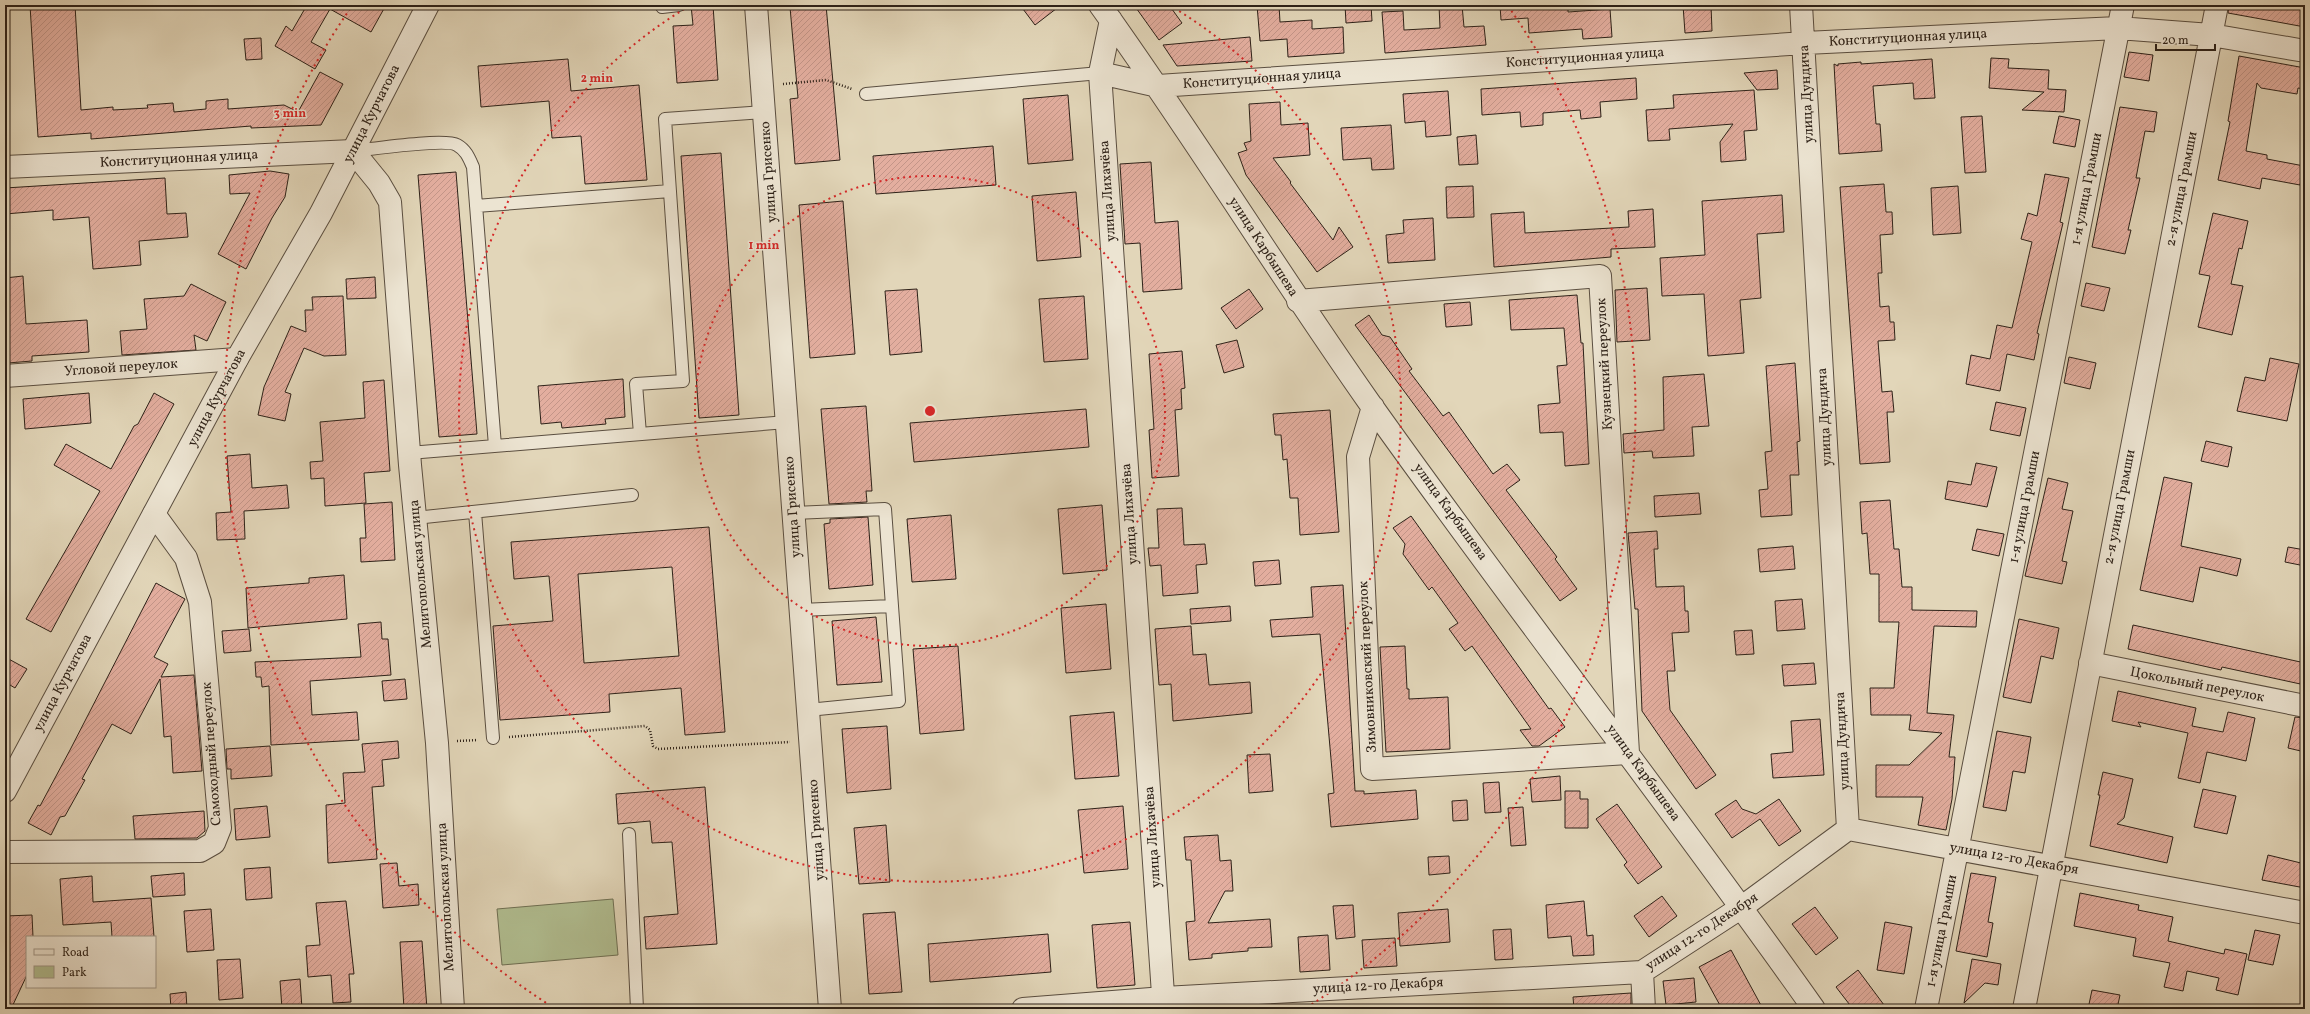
<svg xmlns="http://www.w3.org/2000/svg" width="2310" height="1014" viewBox="0 0 2310 1014" font-family="Vollkorn,serif">
<style>
.green{fill:#b1be91;stroke:#6f7054}
.building{fill:url(#building-hatch);stroke:#2d2118;fill-rule:evenodd}
.lines{fill:none;stroke-linecap:round;stroke-linejoin:round}
.service-casing{stroke:#5a4e40;stroke-width:14}
.minor-casing{stroke:#5a4e40;stroke-width:24}
.tertiary-casing{stroke:#5a4e40;stroke-width:24}
.path{stroke:#2d2118;stroke-width:2.5;stroke-dasharray:1 2;stroke-linecap:butt}
.service{stroke:#ece4d2;stroke-width:12}
.minor{stroke:#ece4d2;stroke-width:22}
.tertiary{stroke:#ece4d2;stroke-width:22}
.ring{fill:none;stroke:#d62828;stroke-width:2;stroke-dasharray:2 4}
.labels{text-anchor:middle;dominant-baseline:central;stroke-width:3;stroke-linejoin:round;paint-order:stroke}
.street-label{font-size:14px;fill:#2d2118;stroke:#ece4d2}
.centre{fill:#d62828;stroke:#ece4d2;stroke-width:2}
.ring-label{font-size:12px;text-anchor:middle;font-weight:bold;fill:#d62828;stroke:#ece4d2;stroke-width:3;stroke-linejoin:round;paint-order:stroke}
</style>
<defs>
<pattern id="building-hatch" width="6" height="6" patternUnits="userSpaceOnUse"><rect width="6" height="6" fill="#e3ae9f"/><path d="M-1 1l2-2M0 6l6-6M5 7l2-2" fill="none" stroke="#c39588"/></pattern>
</defs>
<rect width="100%" height="100%" fill="#e2d6b9"/>
<filter id="stains"><feTurbulence type="fractalNoise" baseFrequency=".005" numOctaves="4"/><feColorMatrix values="0 0 0 0 .2 0 0 0 0 .09 0 0 0 0 .02 0 0 0 .5 -.17"/></filter>
<radialGradient id="worn" r=".72"><stop offset=".6" stop-color="#630" stop-opacity="0"/><stop offset="1" stop-color="#630" stop-opacity=".3"/></radialGradient>
<path class="green" d="M613,899L618,955L502,965L497,909Z"/>
<path class="building" d="M30,5H75L81,110L113,107V110L148,108L147,105L173,103L174,112L206,109V101L228,99V109L284,105L298,112L320,72L343,84L321,125L251,128V126L91,139V133L38,137Z
M307,5H386L371,32L330,9L311,42L326,50L315,69L275,46L286,26L292,31Z
M691,5H713L718,80L677,83L673,26L693,25Z
M826,5L840,160L795,164L790,99L798,98L790,7Z
M1020,5H1061L1035,25Z
M1134,5H1169L1182,23L1159,40Z
M1257,5H1279L1280,22L1312,20V29L1343,27L1344,53L1288,57L1287,39L1260,41Z
M1345,5H1371L1372,21L1346,23Z
M1439,5H1462L1464,27L1484,26L1486,45L1385,53L1382,12L1403,11L1404,30L1440,28Z
M1500,5H1568V12L1610,9L1612,37L1583,39L1582,29L1529,33L1528,18L1501,20Z
M1683,5H1711L1712,31L1685,33Z
M2229,5H2305V27L2228,13Z
M1250,37L1252,61L1177,66L1163,45Z
M261,38L262,59L246,60L244,39Z
M2129,52L2153,55L2149,81L2124,77Z
M2239,56L2305,68V89L2298,88L2297,94L2261,88L2257,83L2246,151L2267,155V159L2304,166L2300,185L2262,178L2260,189L2218,180L2230,122L2228,121Z
M1991,58L2009,59L2008,68L2049,70L2048,89L2066,90L2064,112L2022,110L2044,92L1989,88Z
M568,59L571,91L639,85L647,180L585,184L581,136L552,138L549,101L481,107L478,66Z
M1932,59L1935,98L1914,99L1913,83L1873,86L1876,124H1880L1882,151L1839,154L1834,64L1838,66V64L1861,62V64Z
M1777,70L1778,89L1757,90L1744,73Z
M1636,78L1637,99L1600,102L1601,117L1581,119L1580,110L1543,113V125L1521,127L1520,112L1482,115L1481,89Z
M1754,90L1757,130L1744,131L1746,160L1721,162L1720,142L1733,124L1669,129L1670,140L1648,141L1646,110L1674,108L1673,95Z
M1448,91L1451,135L1426,137L1425,121L1405,123L1403,94Z
M1068,95L1073,160L1028,164L1023,99Z
M1280,102L1281,125L1308,123L1310,155L1273,158L1291,182L1290,183L1333,240L1339,227L1353,247L1317,272L1246,175L1238,153L1247,150L1244,143L1251,141L1249,104Z
M2120,107L2157,112L2154,132L2145,131L2136,178H2140L2128,230H2131L2125,254L2092,247Z
M1982,116L1986,172L1965,173L1961,117Z
M2059,116L2080,120L2075,147L2053,143Z
M1391,125L1394,169L1372,170L1371,158L1343,160L1341,128Z
M1476,135L1478,164L1459,165L1457,137Z
M993,146L996,185L876,194L873,156Z
M721,153L739,415L699,418L681,156Z
M1151,162L1155,223L1178,221L1182,289L1143,292L1140,243L1125,244L1120,164Z
M270,171L289,174L285,197L272,218L246,269L218,254L250,193L230,194L229,175Z
M456,172L477,434L439,437L418,175Z
M2045,174L2069,178L2060,222L2063,223L2037,333L2039,334L2034,360L2007,354L2000,391L1966,384L1971,355L1990,359L1997,325L2012,328L2032,242L2021,239L2028,213L2037,216Z
M165,178L167,214L186,213L188,237L139,241L141,265L93,269L89,217L53,220V210L5,214V188Z
M1884,184L1886,212H1892L1893,234L1880,235L1882,273H1878L1880,307L1889,306L1890,322H1894L1895,340L1878,341L1882,392L1892,391L1894,412H1887L1890,462L1860,464L1840,187Z
M1473,186L1474,217L1447,218L1446,187Z
M1958,186L1961,233L1933,235L1931,188Z
M1076,192L1081,257L1037,261L1032,196Z
M1782,195L1784,232L1757,234L1761,298L1740,300L1744,353L1708,356L1704,294L1662,296L1660,258L1705,255L1702,201Z
M843,201L855,354L810,358L799,205Z
M1653,209L1655,247L1611,249V257L1494,267L1491,214L1524,212L1525,233L1629,227L1628,211Z
M2213,213L2248,221L2242,249L2239,248L2231,284L2243,286L2232,335L2198,327L2210,276L2199,274Z
M1433,218L1435,260L1388,263L1386,235L1404,233L1403,220Z
M23,276L26,324L87,320L89,352L32,356V361L8,363L5,321V278Z
M375,277L376,298L347,299L346,279Z
M2086,283L2110,288L2104,311L2081,306Z
M191,284L226,302L207,341L194,335L196,350L122,355L120,331L147,329L144,299L184,296Z
M1647,288L1650,340L1617,342L1615,290Z
M917,289L922,352L890,355L885,291Z
M1249,289L1263,309L1236,329L1221,308Z
M1577,295L1581,343H1583L1589,464L1565,466L1563,432L1540,433L1538,405L1560,403L1557,366L1567,365L1564,328L1511,330L1509,300Z
M343,296L346,355L324,356L304,348L285,392L291,394L285,421L258,415L264,387L291,326L306,332L305,310H313L312,297Z
M1084,296L1088,359L1044,362L1039,299Z
M1470,302L1472,325L1446,327L1444,304Z
M1369,315L1382,335L1390,337L1412,369L1409,371L1443,416L1449,412L1493,474L1507,464L1520,480L1506,490L1557,557L1555,559L1577,589L1560,601L1355,325Z
M1237,340L1244,367L1224,373L1216,345Z
M1182,351L1185,388L1181,389L1182,409L1175,410L1179,476L1152,478L1149,430L1154,429L1149,354Z
M2069,357L2096,363L2090,389L2064,383Z
M2270,358L2299,364L2287,421L2237,411L2245,377L2265,381Z
M1795,363L1800,441L1797,442L1799,475H1790L1792,515L1761,517L1759,490L1768,489L1765,452L1772,451L1766,366Z
M1704,374L1709,426L1692,427L1694,456L1653,458L1652,451L1624,453L1623,434L1664,430L1663,377Z
M623,379L625,417L605,419L606,424L562,428L561,422L541,424L538,386Z
M384,380L390,471L364,473L366,503L325,506L324,478L311,479L310,462L323,461L320,422L365,418L363,382Z
M89,393L91,423L25,429L23,399Z
M154,393L174,404L51,632L26,619L100,491L54,465L66,444L111,469L134,426L138,424Z
M1996,402L2026,408L2020,436L1990,430Z
M866,406L872,491H866L867,502L829,504L821,409Z
M1086,409L1089,447L914,462L910,423Z
M1330,410L1339,532L1300,535L1298,498H1290L1287,459L1283,460L1281,435H1275L1273,414Z
M2206,441L2232,447L2228,467L2201,461Z
M250,454L252,488L287,485L289,508L244,511L245,539L217,540L216,513L231,512L227,456Z
M1976,463L1997,467L1987,507L1945,499L1948,481L1971,485Z
M2164,477L2192,483L2181,546L2241,559L2237,576L2200,567L2193,602L2140,590Z
M2048,478L2068,483L2062,509L2073,511L2062,561L2067,562L2062,584L2025,576Z
M1699,493L1701,514L1655,517L1654,496Z
M1890,500L1894,549H1899L1902,587H1912V610L1977,611L1976,627L1934,626L1927,713L1954,715L1949,757H1955L1952,799L1946,830L1918,825L1923,797H1876V765H1909L1942,733L1909,730L1911,715H1871L1870,688H1894L1899,622H1879V574H1870L1867,533L1862,534L1860,502Z
M392,502L395,560L361,562L360,538H366L364,504Z
M1102,505L1107,570L1063,574L1058,509Z
M1182,508L1184,545L1205,544L1207,564L1196,565L1198,593L1163,596L1161,565L1150,566L1148,548H1159L1157,509Z
M951,515L956,579L912,582L907,519Z
M1411,516L1549,709L1551,708L1565,727L1539,746H1532L1520,730L1531,729L1472,646L1465,651L1449,629L1458,623L1432,587L1429,590L1403,554L1405,544L1393,528Z
M868,517L873,585L829,589L824,524L830,523V519Z
M709,527L725,732L685,735L681,688L609,694L610,712L500,720L493,626L553,621L549,576L514,579L511,542ZM672,567L679,656L584,663L578,574Z
M1977,529L2004,534L1999,556L1972,550Z
M1657,531L1658,549H1654L1656,587L1684,586L1685,611H1688L1689,632L1672,633L1675,671H1667L1670,710L1716,775L1696,789L1642,711L1638,609H1635L1628,533Z
M1793,546L1795,569L1760,572L1758,549Z
M2288,547L2305,550V566L2285,562Z
M1279,560L1281,584L1255,586L1253,562Z
M344,575L347,619L248,628L246,588L309,583V578Z
M156,583L185,599L154,657L168,664L161,677L194,675L202,771L173,773L171,736L164,737L160,679L131,734L112,724L82,779L85,780L65,816L60,817L51,835L28,823L38,805L40,806L70,750Z
M1343,585L1355,791H1364V794L1416,790L1418,819L1331,827L1328,794L1334,793L1320,634L1272,637L1270,620L1313,617L1311,587Z
M1802,599L1805,629L1777,631L1775,601Z
M1106,604L1111,669L1066,673L1061,608Z
M1230,606L1231,621L1191,624L1190,609Z
M876,617L882,682L837,685L832,621Z
M2019,619L2059,628L2053,659L2041,656L2031,703L2003,697Z
M381,622L382,639H388L391,675L310,681L312,715L357,712L359,740L271,745L269,686L262,687L261,677H256L255,662L361,657L358,624Z
M2133,625L2305,663V685L2222,667L2221,670L2128,649Z
M1191,626L1193,655L1206,654L1209,685L1250,682L1252,713L1173,721L1171,684L1159,685L1155,629Z
M249,629L251,651L224,653L222,631Z
M1752,630L1754,654L1736,655L1734,631Z
M958,646L964,730L920,734L913,649Z
M1405,646L1407,689H1409V699L1448,697L1450,749L1386,752L1380,647Z
M5,657L27,669L15,688L5,682Z
M1814,663L1816,684L1784,686L1782,665Z
M405,679L407,699L384,701L382,681Z
M2118,691L2196,708L2192,726L2223,732L2228,712L2255,718L2246,761L2207,752L2200,783L2178,778L2188,733L2138,722L2141,727L2112,721Z
M1114,712L1119,776L1075,779L1070,716Z
M2295,717L2305,718V752L2288,748Z
M1820,719L1824,775L1773,778L1771,754L1793,752L1791,721Z
M887,726L891,789L847,793L842,729Z
M1997,731L2031,737L2025,773L2013,771L2006,811L1983,807Z
M398,741L399,758L382,760L384,786L372,787L377,859L328,863L326,805L345,803L343,773L365,772L362,744Z
M270,746L272,776L231,779V769H227L226,749Z
M1270,754L1273,791L1249,793L1247,755Z
M2103,772L2133,779L2124,818L2117,824L2173,837L2167,863L2090,846L2100,795H2098Z
M1560,776L1561,800L1532,802L1530,779Z
M1499,782L1501,812L1485,813L1483,783Z
M705,787L717,944L646,949L644,917L678,914L672,842L652,843L650,821L618,824L616,794Z
M2203,789L2236,796L2227,834L2194,827Z
M1565,791H1580V799H1588V828H1565Z
M1779,799L1801,831L1779,846L1760,819L1732,838L1715,814L1736,800L1742,809L1756,814Z
M1467,800L1468,820L1453,821L1452,801Z
M1617,804L1662,867L1638,884L1624,865L1627,862L1596,819Z
M267,806L270,837L236,840L234,809Z
M1123,806L1128,869L1084,873L1078,810Z
M1523,807L1526,845L1511,846L1508,808Z
M204,811L205,831L197,838L135,839L133,816Z
M886,825L890,882L859,884L854,828Z
M1218,835L1220,861L1231,860L1233,891H1225L1208,923L1270,919L1272,947L1248,948V951L1212,954V958L1189,960L1186,922L1195,921L1191,860H1186L1184,837Z
M2268,855L2305,864V888L2262,880Z
M1449,856L1450,873L1429,875L1428,857Z
M397,863L399,886L418,884L419,905L383,908L380,864Z
M270,867L272,898L246,900L244,869Z
M184,873L185,895L153,897L151,876Z
M1971,873L1996,877L1988,922L1993,923L1987,957L1956,951Z
M92,876L93,902L151,898L154,937H112L111,922L63,925L60,879Z
M2080,893L2139,905L2138,910L2173,917L2168,941L2224,954L2225,949L2247,954L2238,995L2216,990L2219,978L2187,971L2183,991L2164,987L2170,963L2133,956L2136,938L2074,926Z
M1662,896L1677,916L1649,937L1634,916Z
M346,901L354,974H349L351,1002L333,1003L331,975L308,977L306,946L320,945L316,903Z
M1584,901L1587,936L1593,935L1594,955L1573,956L1571,936L1548,938L1546,905Z
M1353,905L1355,937L1336,939L1333,906Z
M1815,907L1838,938L1816,955L1792,924Z
M211,909L214,950L187,952L184,911Z
M1448,909L1450,942L1400,946L1398,913Z
M895,912L902,992L869,994L863,914Z
M32,915L33,937H27V975L11,1009H5V916Z
M1130,922L1135,985L1097,988L1092,925Z
M1885,922L1912,927L1904,974L1877,970Z
M1511,929L1513,959L1495,960L1493,930Z
M2255,930L2280,935L2273,965L2248,960Z
M1048,934L1051,972L930,982L928,944Z
M1328,935L1330,970L1300,972L1298,937Z
M1395,938L1397,966L1364,968L1362,940Z
M422,941L427,1009H404L400,942Z
M1731,950L1763,1009H1722L1699,967Z
M240,959L243,998L219,1000L217,960Z
M1972,959L2001,964L1998,985L1985,983L1964,1003Z
M1858,970L1887,1009H1853L1836,987Z
M1694,978L1696,1002L1666,1005L1663,981Z
M300,979L302,1009H282L280,981Z
M2092,990L2120,995L2117,1009H2088Z
M186,992L187,1009H171L170,994Z
M1631,993V1009H1574L1573,997Z"/>
<g class="lines">
<g class="service-casing">
<path id="service" d="M662,7L679,5
M866,94L1100,73
M353,151C372,149 445,138 457,145C466,150 469,158 473,167L495,446
M476,206L670,191
M640,434L636,384L683,381L665,119L765,112
M409,453L787,422
M475,512L493,738
M794,513L885,509L892,606
M415,518L632,495
M801,610L892,606L899,701L808,710
M629,834L637,1009"/>
</g>
<g class="minor-casing">
<path id="minor" d="M756,5L830,1009
M1100,5C1194,136 1278,273 1371,405C1516,609 1670,805 1814,1009
M1801,5L1848,829
M1111,20L1100,73L1164,1009
M1100,73L1158,86L1805,43L2118,28L2211,35L2305,51
M5,167L353,151L379,183L390,202L410,465L437,743L453,1009
M1298,301L1600,276L1628,753L1372,769L1358,457L1373,407
M5,376L237,359
M2090,663L2305,706
M5,852L200,851L214,843L220,828L200,602L186,558L154,514
M1642,972L1644,1009
M1023,1009L1164,998L1642,972L1742,907L1848,829L2305,913
M1926,1009L2123,5
M2024,1009L2217,5"/>
</g>
<g class="tertiary-casing">
<path id="tertiary" d="M5,791L237,359L321,213L428,5"/>
</g>
<path class="path" d="M783,84L826,80L852,89
M509,737L645,726L650,730L653,746L658,749L790,742
M457,741L478,740"/>
<use href="#service" class="service"/>
<use href="#minor" class="minor"/>
<use href="#tertiary" class="tertiary"/>
</g>
<g class="ring">
<circle cx="930" cy="411" r="235"/>
<path d="M1169 5A471 471 0 1 1 691 5"/>
<path d="M551 1006A706 706 0 0 1 352 6M1508 6A706 706 0 0 1 1309 1006"/>
</g>
<g class="labels">
<g class="street-label">
<text transform="translate(1908 38) rotate(-3)">Конституционная улица</text>
<text transform="translate(1585 58) rotate(-4)">Конституционная улица</text>
<text transform="translate(1262 79) rotate(-4)">Конституционная улица</text>
<text transform="translate(1807 94) rotate(-93)">улица Дундича</text>
<text transform="translate(372 114) rotate(-63)">улица Курчатова</text>
<text transform="translate(179 159) rotate(-3)">Конституционная улица</text>
<text transform="translate(769 172) rotate(-94)">улица Грисенко</text>
<text transform="translate(2087 189) rotate(-79)">1-я улица Грамши</text>
<text transform="translate(2182 189) rotate(-79)">2-я улица Грамши</text>
<text transform="translate(1108 191) rotate(-94)">улица Лихачёва</text>
<text transform="translate(1263 247) rotate(57)">улица Карбышева</text>
<text transform="translate(1605 364) rotate(-93)">Кузнецкий переулок</text>
<text transform="translate(121 368) rotate(-4)">Угловой переулок</text>
<text transform="translate(217 398) rotate(-62)">улица Курчатова</text>
<text transform="translate(1825 417) rotate(-93)">улица Дундича</text>
<text transform="translate(793 507) rotate(-94)">улица Грисенко</text>
<text transform="translate(2025 507) rotate(-79)">1-я улица Грамши</text>
<text transform="translate(2120 507) rotate(-79)">2-я улица Грамши</text>
<text transform="translate(1450 512) rotate(54)">улица Карбышева</text>
<text transform="translate(1130 514) rotate(-94)">улица Лихачёва</text>
<text transform="translate(421 574) rotate(-95)">Мелитопольская улица</text>
<text transform="translate(1368 667) rotate(-93)">Зимовниковский переулок</text>
<text transform="translate(63 683) rotate(-62)">улица Курчатова</text>
<text transform="translate(2197 685) rotate(11)">Цокольный переулок</text>
<text transform="translate(1843 741) rotate(-93)">улица Дундича</text>
<text transform="translate(212 754) rotate(-94)">Самоходный переулок</text>
<text transform="translate(1643 773) rotate(54)">улица Карбышева</text>
<text transform="translate(817 830) rotate(-94)">улица Грисенко</text>
<text transform="translate(1153 837) rotate(-94)">улица Лихачёва</text>
<text transform="translate(2014 859) rotate(10)">улица 12-го Декабря</text>
<text transform="translate(446 897) rotate(-93)">Мелитопольская улица</text>
<text transform="translate(1942 931) rotate(-79)">1-я улица Грамши</text>
<text transform="translate(1702 932) rotate(-33)">улица 12-го Декабря</text>
<text transform="translate(1378 986) rotate(-3)">улица 12-го Декабря</text>
</g>
</g>
<circle cx="930" cy="411" r="6" class="centre"/>
<g class="ring-label">
<text x="597" y="82">2 min</text>
<text x="290" y="117">3 min</text>
<text x="764" y="249">1 min</text>
</g>
<rect width="2310" height="1014" fill="none" stroke="#e2d6b9" stroke-width="20"/>
<rect x="6" y="6" width="2298" height="1002" fill="none" stroke="#2d2118" stroke-width="2"/>
<rect x="10" y="10" width="2290" height="994" fill="none" stroke="#2d2118"/>
<rect x="26" y="936" width="130" height="52" fill="#ece4d2" stroke="#a09688"/>
<rect x="34" y="949" width="20" height="6" fill="#ece4d2" stroke="#a09688"/>
<text x="62" y="956" font-size="12" fill="#2d2118">Road</text>
<rect x="34" y="966" width="20" height="12" fill="#b1be91" stroke="#a09688"/>
<text x="62" y="976" font-size="12" fill="#2d2118">Park</text>
<path d="M2156 44v6h59v-6" fill="none" stroke="#2d2118" stroke-width="2"/>
<text x="2162" y="44" font-size="12" fill="#2d2118" stroke="#ece4d2" stroke-width="3" paint-order="stroke">20 m</text>
<rect width="100%" height="100%" filter="url(#stains)"/>
<rect width="100%" height="100%" fill="url(#worn)"/>
</svg>
